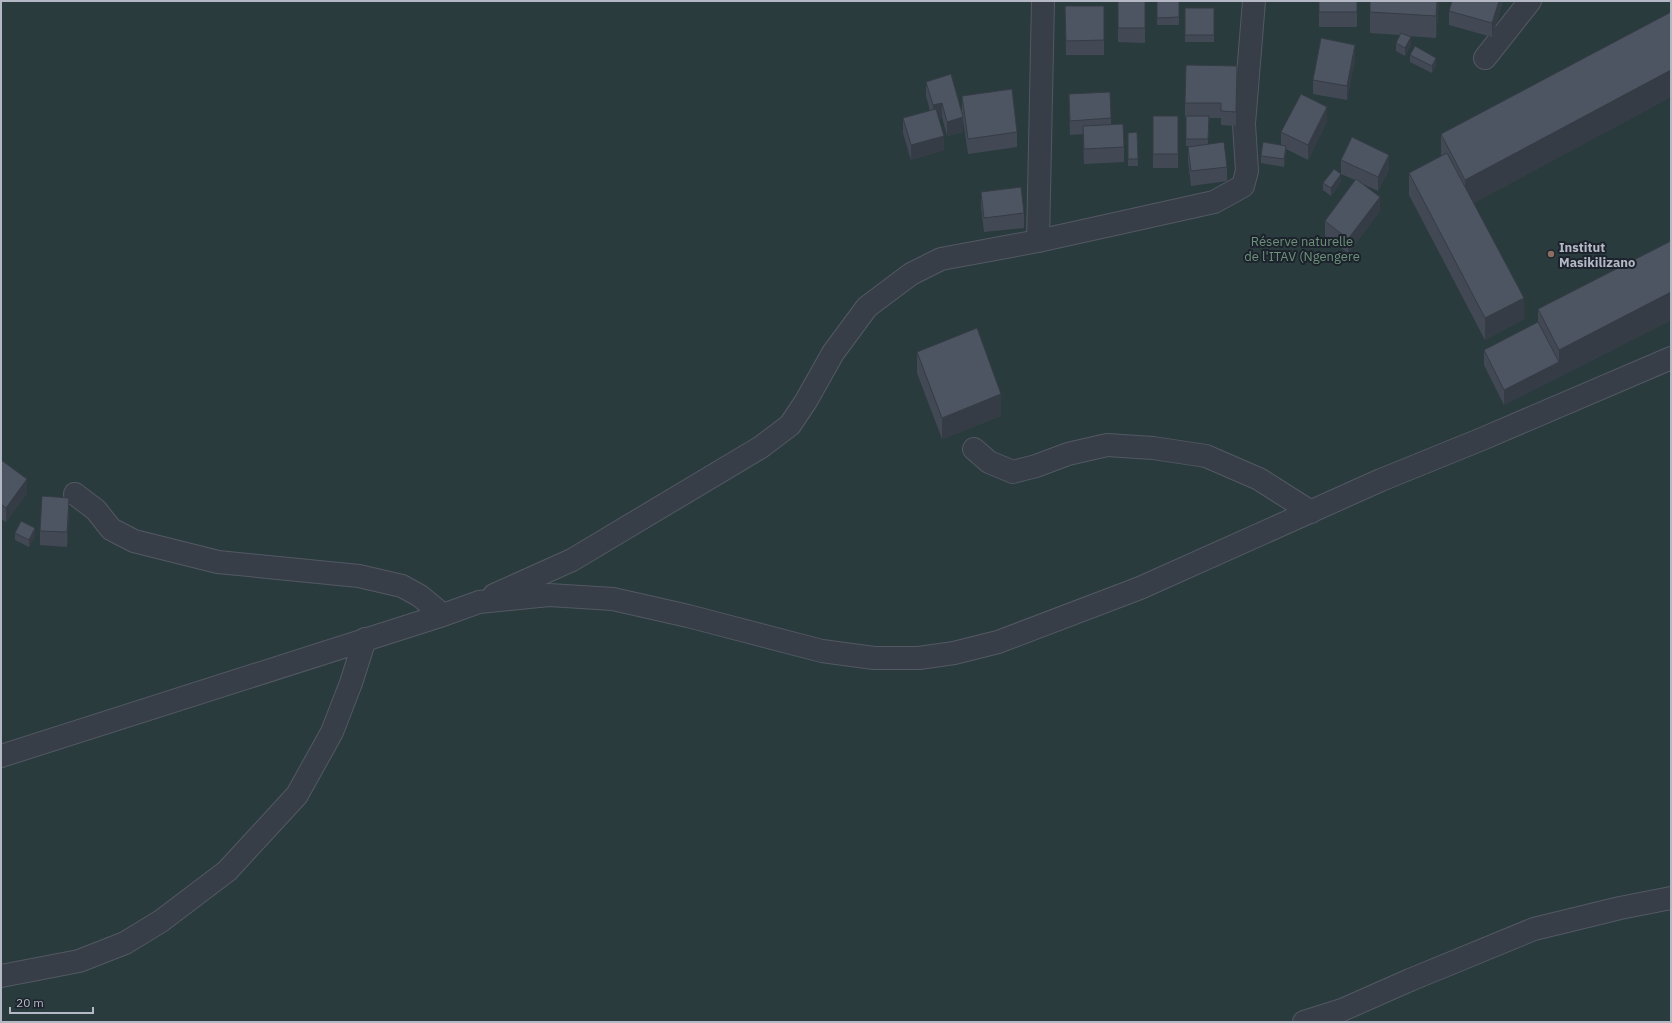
<svg xmlns="http://www.w3.org/2000/svg" width="1672" height="1023" viewBox="0 0 1672 1023" font-family="'IBM Plex Sans',sans-serif">
<style>
.green{fill:#2a3b3d}
.lines{fill:none;stroke-linecap:round;stroke-linejoin:round}
.street-casing{stroke:#535863;stroke-width:24}
.street{stroke:#383e48;stroke-width:22}
.wall{fill:#424955}
.shaded-wall{fill:#363c45}
.building{fill:#4d5563;stroke:#363c45}
.education-dot{fill:#8d6e63;stroke:#1d232d;stroke-width:1.5}
.labels{text-anchor:middle;dominant-baseline:central;stroke-width:4;stroke-linejoin:round;paint-order:stroke}
.park-label{font-size:13px;fill:#6d9278;stroke:#1d232d}
.poi-label{font-size:13px;font-weight:bold;fill:#b3b8c4;stroke:#1d232d;text-anchor:start}
</style>
<rect width="100%" height="100%" fill="#242b38"/>
<path class="green" d="M1,1H1671V1022H1Z"/>
<g class="lines">
<g class="street-casing">
<path id="street" d="M1485,58L1530,1
M1038,241L1043,1
M974,449L989,462L1013,472L1036,466L1068,454L1107,445L1153,448L1206,456L1259,479L1311,512
M75,494L96,510L111,529L134,541L218,562L359,576L402,586L420,596L443,615
M494,595L572,560L761,447L790,425L806,401L833,353L867,307L911,274L941,259L1038,241L1214,202L1243,186L1247,171L1244,124L1254,1
M1,756L443,615L479,602L549,595L613,599L688,616L822,651L874,658H919L954,653L998,642L1140,588L1381,480L1482,439L1671,358
M1,976L79,961L125,943L161,921L227,871L297,795L332,732L351,683L365,639
M1304,1022L1342,1010L1410,980L1534,929L1620,908L1671,898"/>
</g>
<use href="#street" class="street"/>
</g>
<path class="wall" d="M1118,1H1145V43L1118,42Z
M1157,1H1179V25H1157Z
M1319,1H1357V27H1319Z
M1370,1H1439L1436,38L1408,36L1411,45L1405,56L1396,51V43L1400,35L1370,33Z
M1503,1L1492,37L1449,25V11Z
M1065,6H1104V55H1066Z
M1185,8H1214V42H1185Z
M1410,55L1436,65L1432,73L1410,62Z
M1355,59L1347,100L1313,94V80Z
M1237,80L1236,126L1221,125V118H1209L1208,144L1227,167V181L1191,186L1188,161V147L1191,146H1186V117H1185V103Z
M926,82L962,114V96L1017,132V147L968,154L963,120V132L947,136L942,117L939,118L944,150L911,160L903,133V118L930,111L926,96Z
M1069,94L1111,118V125L1124,147V162L1084,164L1083,134L1070,135Z
M1671,97L1473,203L1524,319L1485,340L1409,195V173L1441,157V134Z
M1153,116H1178V168H1153Z
M1327,121L1308,160L1286,149L1284,167L1261,163V156L1281,145V132Z
M1137,132L1138,166H1128V140Z
M1341,160L1389,169L1378,191L1363,184L1380,211L1348,253L1325,236V221L1355,180L1341,174Z
M1341,182L1331,196L1323,190V183Z
M981,192L1024,213V228L984,232L981,206Z
M1671,241V320L1504,405L1484,365V350L1538,322V309Z
M917,352L1001,416L942,439L917,373Z
M1,460L27,493L6,522L1,519Z
M69,513L67,547L40,545V531Z
M15,533L35,536L29,547L15,540Z"/>
<path class="shaded-wall" d="M1437,1H1439L1436,38V16Z
M1499,1H1503L1492,37V23Z
M1411,37V45L1405,56V48Z
M1355,45V59L1347,100V86Z
M1436,58V65L1432,73V66Z
M1237,66V80L1236,126V112Z
M1671,70V97L1465,208V180Z
M942,103V117L933,120V105Z
M1327,107V121L1308,160V145Z
M963,117V132L947,136V122Z
M944,136V150L911,160V145Z
M1286,146V153L1284,167V159Z
M1389,155V169L1378,191V177Z
M1341,174V182L1331,196V188Z
M1380,197V211L1348,253V239Z
M1671,292V320L1504,405V390L1559,362V350Z
M1524,298V319L1485,340V318Z
M1001,394V416L942,439V418Z
M27,479V493L6,522V508Z
M69,498V513L67,547V532Z
M35,528V536L29,547V540Z"/>
<path class="building" d="M1118,1H1145V28H1118Z
M1157,1H1179V17L1157,18Z
M1319,1H1357V12H1319Z
M1370,1H1437L1436,16L1370,12Z
M1452,1H1499L1492,23L1449,11Z
M1065,6H1104V40L1066,41Z
M1185,8H1214V35H1185Z
M1671,12V70L1465,180L1441,134Z
M1401,33L1411,37L1405,48L1396,43Z
M1321,38L1355,45L1347,86L1313,80Z
M1415,46L1436,58L1432,66L1410,55Z
M1186,65L1237,66L1236,112L1221,111V103H1185Z
M951,74L963,117L947,122L942,103L933,105L926,82Z
M1012,89L1017,132L968,139L962,96Z
M1110,92L1111,118L1070,121L1069,94Z
M1301,94L1327,107L1308,145L1281,132Z
M936,109L944,136L911,145L903,118Z
M1153,116H1178V154H1153Z
M1186,116H1209L1208,139H1186Z
M1123,124L1124,147L1084,149L1083,126Z
M1137,132L1138,159H1128V133Z
M1352,137L1389,155L1378,177L1341,160Z
M1224,142L1227,167L1191,171L1188,147Z
M1263,142L1286,146L1284,159L1261,156Z
M1447,153L1524,298L1485,318L1409,173Z
M1334,169L1341,174L1331,188L1323,183Z
M1356,179L1380,197L1348,239L1325,221Z
M1021,187L1024,213L984,218L981,192Z
M1671,241V292L1559,350L1538,309Z
M1538,322L1559,362L1504,390L1484,350Z
M977,328L1001,394L942,418L917,352Z
M1,460L27,479L6,508L1,504Z
M42,496L69,498L67,532L40,531Z
M21,521L35,528L29,540L15,533Z"/>
<circle class="education-dot" cx="1551" cy="254" r="4"/>
<g class="labels">
<g class="park-label">
<text x="1302" y="241">Réserve naturelle<tspan x="1302" dy="15">de l'ITAV (Ngengere</tspan></text>
</g>
<g class="poi-label">
<text x="1559" y="247">Institut<tspan x="1559" dy="15">Masikilizano</tspan></text>
</g>
</g>
<rect width="1672" height="1023" fill="none" stroke="#b3b8c4" stroke-width="4"/>
<path d="M10 1007v6h83v-6" fill="none" stroke="#b3b8c4" stroke-width="2"/>
<text x="16" y="1007" font-size="12" fill="#b3b8c4" stroke="#1d232d" stroke-width="3" paint-order="stroke">20 m</text>
</svg>
